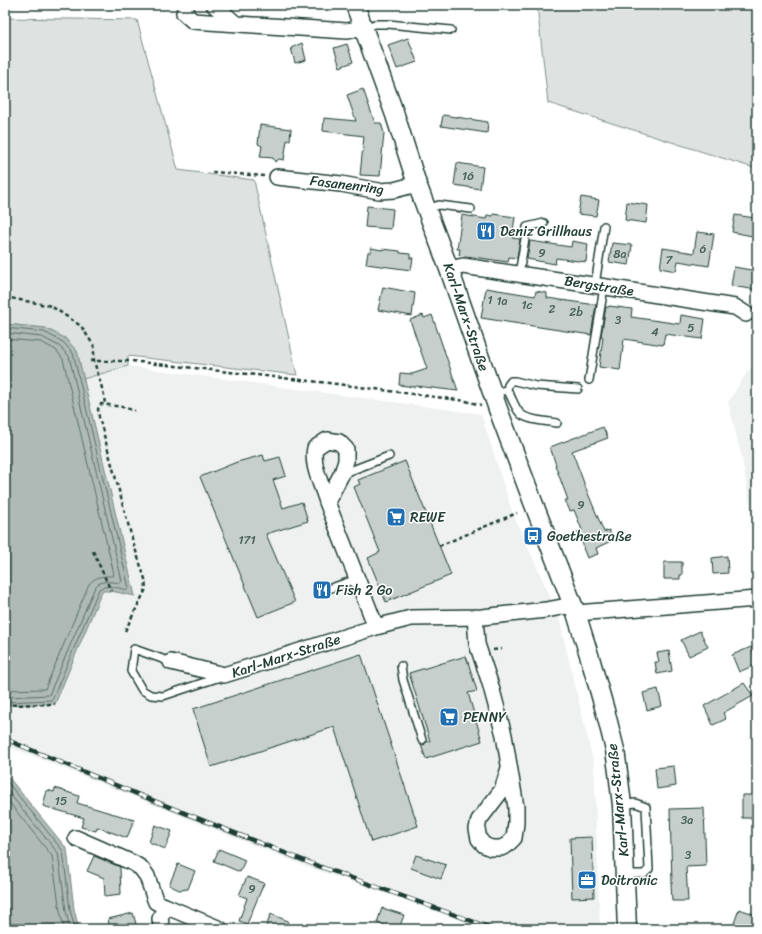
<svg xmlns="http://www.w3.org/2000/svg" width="762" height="934" viewBox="0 0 762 934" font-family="Sriracha,sans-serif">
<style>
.built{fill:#eef1f0}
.green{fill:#dee3e2;stroke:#7e908b}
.water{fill:#afbab7;stroke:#758883}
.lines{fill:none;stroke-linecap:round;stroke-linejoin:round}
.shore{stroke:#596f68;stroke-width:1}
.building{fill:#c7cfcc;stroke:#1f3d34}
.service-casing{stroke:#1f3d34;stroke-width:10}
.minor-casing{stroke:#1f3d34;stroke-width:18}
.tertiary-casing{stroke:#1f3d34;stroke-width:21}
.path{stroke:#1f3d34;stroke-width:2.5;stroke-dasharray:4 3;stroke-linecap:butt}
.service{stroke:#fff;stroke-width:7}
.minor{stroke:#fff;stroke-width:15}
.tertiary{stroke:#fff;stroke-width:18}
.rail-casing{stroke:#1f3d34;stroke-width:4.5}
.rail{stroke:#fff;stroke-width:3;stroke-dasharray:9;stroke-linecap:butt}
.labels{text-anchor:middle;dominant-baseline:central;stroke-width:3;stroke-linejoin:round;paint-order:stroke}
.number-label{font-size:12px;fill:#49625a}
.street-label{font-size:14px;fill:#1f3d34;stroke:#fff}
.poi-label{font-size:14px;fill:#1f3d34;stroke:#fff;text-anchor:start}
</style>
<rect width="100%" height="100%" fill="#fff"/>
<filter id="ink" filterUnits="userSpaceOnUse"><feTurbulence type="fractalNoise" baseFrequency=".025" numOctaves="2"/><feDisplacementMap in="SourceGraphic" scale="8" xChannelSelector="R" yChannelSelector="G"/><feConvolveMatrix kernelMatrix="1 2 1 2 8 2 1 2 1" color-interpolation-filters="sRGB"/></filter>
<g filter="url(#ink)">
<path class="built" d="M757,361V515H752L741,454L728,402L746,374Z
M128,366L481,414L513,514L558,614L594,765L600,929H487L300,864L33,756L5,746V705L55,704L102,591H111L135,596L83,379Z"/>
<path class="green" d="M537,5H757V169L548,103Z
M5,18L137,20L178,170L254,180L297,375L128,356V366L83,379L77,351L45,328L5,324Z"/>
<path class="water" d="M5,324L45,328L65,338L77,351L135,596L111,591H102L55,704L5,705Z
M5,773L67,849L74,909L79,929H5Z"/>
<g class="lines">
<path class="shore" d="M5,328L44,332L63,342L73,353L129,588L127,590C118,588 107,584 99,589L52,700L5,702
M5,333L42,337L59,346L69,356L122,581L120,583C111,582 101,579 95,587L49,695L5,697
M5,339L41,342L56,350L63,359L114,574L112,576C103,576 96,576 89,584L45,689L5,690
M5,779L63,851L70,910L75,929
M5,788L58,853L66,911L70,929
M5,797L52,856L60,911L64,929"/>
</g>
<path class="building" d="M408,38L417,62L397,69L388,45Z
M302,43L306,60L295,63L291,48Z
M347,44L353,62L340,67L334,48Z
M363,89L375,123H381L384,133L380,176L360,175L364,136L323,131L324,118L356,121L347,95Z
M443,115L488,122L487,133L441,126Z
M260,125L291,129L290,140H287L284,160L279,159L275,162L273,158L260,157L262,146L258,144Z
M457,163L483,167L480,189L454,185Z
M581,197L599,200L596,216L578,214Z
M627,202L648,205L646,223L625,220Z
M367,206L393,209L391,229L365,227Z
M493,214L515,217L512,238L520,239L517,258L509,257L508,262L459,255L460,249H457L462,215L486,219L487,215L493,216Z
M735,215L755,218L752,236L732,232Z
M697,232L714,234L709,266L678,261L676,271L660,268L663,248L694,253Z
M530,241L571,247L572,241L588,244L586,262L556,258L555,264L527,259Z
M612,243L632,245L629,265L609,262Z
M371,248L382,250V249L400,251V253L410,254V258H413L411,270L366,264L368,252H371Z
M734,267L757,271V290L731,286Z
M383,287L415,293L412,316L378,310Z
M486,288L535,296L536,291L547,293V298L596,305L591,335L481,318Z
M609,306L632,309L631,317L680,324L681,315L705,319L702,339L665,334L663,345L624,339L620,370L599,367L603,337L601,336L606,307H609Z
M423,315L424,318L432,315L458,391L416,386L415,387L399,385L400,373L412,374L427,369L410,320Z
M603,427L608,438L572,451L587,491L604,532L609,530L613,540L596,548L598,554L587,558L583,548L584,547L577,532L582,530L574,510L570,511L565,500H568L555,465H556L550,447Z
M263,455L265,461L280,457L286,476L273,480L283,508L302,502L308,521L266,534L295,602L258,617L200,477L237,462Z
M405,461L451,575L386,602L368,558L380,552L354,487L360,484L358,480Z
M727,556L728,573L713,574L712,558Z
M664,562H682V575H680V579H664Z
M700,631L708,647L689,656L681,640Z
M751,647L757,661V664L739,672L732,655Z
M669,651L672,671L657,674L655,662H659L657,653Z
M361,654L418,826L371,842L334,727L211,767L193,709Z
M466,656L477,691L468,693L482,741L426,759L421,745H424L426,742L430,741L409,673Z
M744,683L753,696L723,713L726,719L713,725L704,706Z
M658,689L662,706L647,710L643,693Z
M674,766L676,786L657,789L655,768Z
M55,788L79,796L77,803L114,814H115L134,820L127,838L97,827L96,831L81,827L84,818L43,806L47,790L54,792Z
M742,795H757V818H742Z
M704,808L706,866L686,867L688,901H672L671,884H672L670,809Z
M155,825L172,831L165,849L149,842Z
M592,837L594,897L572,898L570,838Z
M219,849L245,860L240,872L214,861Z
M416,855L446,865L441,879L411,868Z
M94,856L120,867V869L121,894L105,896L104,878L87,871Z
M178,864L195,871L188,889L179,890L169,885Z
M247,877L264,883L247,924L239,921L247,898L239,895Z
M382,908L404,915L399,929H395L377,923Z
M739,909L757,915V929H732Z
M133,913L136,924L130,926L131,929H110L108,919Z
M271,914L288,921L284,929H265Z"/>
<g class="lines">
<g class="service-casing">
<path id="service" d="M364,28L375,24H388L451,30
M427,209L439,205L471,209
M519,274L527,227L544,223
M595,285L604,226
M589,380L604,287
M507,390L508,385L511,381H515L536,386L578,389
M492,393L507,390C512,397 514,406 519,412C525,421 547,421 557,423
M342,474L389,456
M331,588L357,579
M171,662L134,649L131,671L142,690L151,695L163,696L220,677
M401,666L403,680L422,740
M622,805L635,803L646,807L649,869L644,874H625"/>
</g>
<g class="minor-casing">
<path id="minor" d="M187,5L184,13L193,21L347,31L364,28
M214,5L236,24
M277,177L341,184L379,191L394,190L417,184
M449,269L463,266L606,287L735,307L746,314
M327,502C322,485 311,465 315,448L327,440L339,442L346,449V461L342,473L327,502L376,627
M576,613L757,599
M475,617L477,644L490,683L504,735L516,807V823L514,838L507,845L501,848H491L484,845L479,839L477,829L479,820L502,790L509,768
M171,662L224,675L376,627L411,618L482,617L546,610L573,605
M76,838L133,863L141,868L147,876L153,894L156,902L165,906L220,929
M162,929L160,919L165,906"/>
</g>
<g class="tertiary-casing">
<path id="tertiary" d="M355,5L395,115L417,184L449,269L499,412L533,502L576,613L590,658L606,714L615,750L618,772L622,805L623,829L627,929"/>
</g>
<path class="path" d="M212,172L264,176
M5,297L51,306L81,326L94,346V361L104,395L105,405
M90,361H131L337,384L466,401L481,405
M439,546L517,513
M93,551L111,591
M125,631L146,589L145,579L133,542L99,417L98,409L101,404L123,407L135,411
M493,650L502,649
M5,705L55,704"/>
<use href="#service" class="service"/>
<use href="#minor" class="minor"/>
<use href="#tertiary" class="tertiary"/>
<g class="rail-casing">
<path id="rail" d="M5,739L137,794L310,863L494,929"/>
</g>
<use href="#rail" class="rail"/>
</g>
</g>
<defs>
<g id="restaurant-square" transform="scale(1)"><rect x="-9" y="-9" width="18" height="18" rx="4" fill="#1f6fb2" stroke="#fff"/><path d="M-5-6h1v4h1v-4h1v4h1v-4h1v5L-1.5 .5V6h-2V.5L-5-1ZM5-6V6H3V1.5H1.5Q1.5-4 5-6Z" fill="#fff"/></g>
<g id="supermarket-square" transform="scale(1)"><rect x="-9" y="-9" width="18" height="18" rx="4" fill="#1f6fb2" stroke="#fff"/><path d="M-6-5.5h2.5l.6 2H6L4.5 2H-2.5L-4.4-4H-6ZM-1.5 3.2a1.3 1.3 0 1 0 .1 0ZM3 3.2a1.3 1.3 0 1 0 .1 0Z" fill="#fff"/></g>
<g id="bus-square" transform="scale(1)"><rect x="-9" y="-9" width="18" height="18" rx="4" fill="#1f6fb2" stroke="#fff"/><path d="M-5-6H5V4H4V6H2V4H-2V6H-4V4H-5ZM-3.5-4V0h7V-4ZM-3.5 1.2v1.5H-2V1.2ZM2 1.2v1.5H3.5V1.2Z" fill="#fff"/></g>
<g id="office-square" transform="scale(1)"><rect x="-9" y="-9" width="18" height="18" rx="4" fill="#1f6fb2" stroke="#fff"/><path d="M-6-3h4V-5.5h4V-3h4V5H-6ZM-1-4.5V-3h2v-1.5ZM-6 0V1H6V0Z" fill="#fff"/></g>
</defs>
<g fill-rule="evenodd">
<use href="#restaurant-square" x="486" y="231"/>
<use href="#supermarket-square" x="396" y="517"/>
<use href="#bus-square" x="533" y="536"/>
<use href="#restaurant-square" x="322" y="590"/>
<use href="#supermarket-square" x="449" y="717"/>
<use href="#office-square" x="587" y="880"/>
</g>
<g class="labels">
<g class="number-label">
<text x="468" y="176">16</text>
<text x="703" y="249">6</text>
<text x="542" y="253">9</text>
<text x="620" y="254">8a</text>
<text x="669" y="260">7</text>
<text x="490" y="300">1</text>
<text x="502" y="301">1a</text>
<text x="527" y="305">1c</text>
<text x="552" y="309">2</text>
<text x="576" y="312">2b</text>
<text x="618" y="320">3</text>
<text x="691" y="328">5</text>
<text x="655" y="332">4</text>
<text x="581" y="505">9</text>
<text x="247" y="540">171</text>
<text x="61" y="801">15</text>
<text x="687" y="820">3a</text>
<text x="688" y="855">3</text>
<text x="252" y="889">9</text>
</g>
<g class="street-label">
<text transform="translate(347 185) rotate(7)">Fasanenring</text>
<text transform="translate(599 286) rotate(9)">Bergstraße</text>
<text transform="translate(466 317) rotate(71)">Karl-Marx-Straße</text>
<text transform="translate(286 656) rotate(-18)">Karl-Marx-Straße</text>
<text transform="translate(618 800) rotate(-96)">Karl-Marx-Straße</text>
</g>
<g class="poi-label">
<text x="500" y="231">Deniz Grillhaus</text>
<text x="410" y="517">REWE</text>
<text x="547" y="536">Goethestraße</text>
<text x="336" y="590">Fish 2 Go</text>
<text x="463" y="717">PENNY</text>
<text x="601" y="880">Doitronic</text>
</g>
</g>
<rect width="762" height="934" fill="none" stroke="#fff" stroke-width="20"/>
<rect x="10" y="10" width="742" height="914" fill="none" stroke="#1f3d34" stroke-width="1.5" filter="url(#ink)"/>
</svg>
